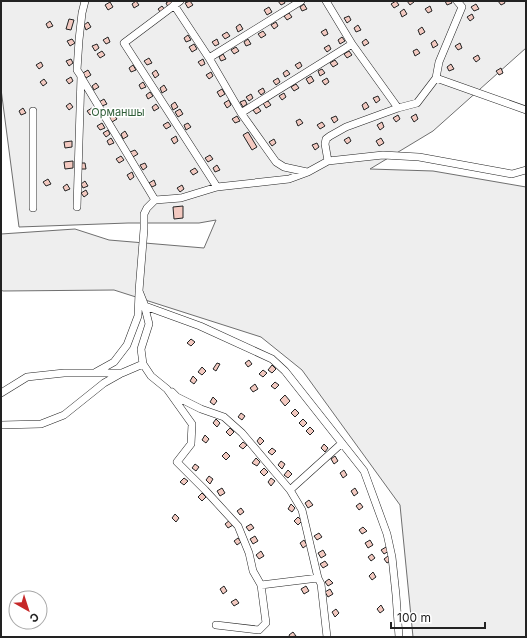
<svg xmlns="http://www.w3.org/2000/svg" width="527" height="638" viewBox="0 0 527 638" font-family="Inter,sans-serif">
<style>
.green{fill:#eee;stroke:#6f6f6f}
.building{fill:#f3c9c0;stroke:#222}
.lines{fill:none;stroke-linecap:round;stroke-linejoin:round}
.minor-casing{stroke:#222;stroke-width:8}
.minor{stroke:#fff;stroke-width:7}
.labels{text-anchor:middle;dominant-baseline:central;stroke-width:3;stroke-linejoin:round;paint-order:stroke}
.park-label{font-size:11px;fill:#2f5e38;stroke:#fff}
</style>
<rect width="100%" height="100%" fill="#fff"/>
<path class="green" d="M1,1H526V48L433,131L370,169L433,171L526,187V637H413L400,505L302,370L261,337L114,290L3,291L1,290V234L75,229L109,240L204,248L216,220L199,223H128L19,227L1,89Z"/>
<path class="building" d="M136,1L139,5L134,8L132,4Z
M169,1H171L173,5L168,7L166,3Z
M190,1L193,5L188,8L185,3Z
M278,1H284L285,3L281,5Z
M396,1L399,5L394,8L391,4Z
M407,1H413L414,2L410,5Z
M445,1H451L452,3L447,5Z
M498,1H504L505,3L501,5Z
M110,2L113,7L108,10L105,5Z
M304,4L307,9L302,11L300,7Z
M476,4L479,9L474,11L471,7Z
M162,6L165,10L161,13L158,9Z
M430,6L432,11L428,13L425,9Z
M269,7L272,12L267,15L264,10Z
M404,9L407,14L402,17L400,12Z
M289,13L292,17L287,20L284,16Z
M472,14L474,18L470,21L467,17Z
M349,16L351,20L347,23L344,18Z
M69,19L74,20L71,30L66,29Z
M50,21L53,26L48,28L46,24Z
M88,22L91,27L86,30L84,25Z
M276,22L278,26L274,29L271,25Z
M240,24L243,29L238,32L236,27Z
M358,25L361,30L356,32L354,28Z
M422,27L425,32L420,35L418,30Z
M326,29L328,34L324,36L321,32Z
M263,31L266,35L261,38L258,34Z
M227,32L230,36L225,39L222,35Z
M188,35L191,40L186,42L184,38Z
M108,37L110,42L106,44L103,40Z
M342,37L345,41L340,44L338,40Z
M72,39L75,43L70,46L67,41Z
M217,39L219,44L215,46L212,42Z
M248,39L251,44L246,46L244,42Z
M366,39L369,43L364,46L362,42Z
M435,40L438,45L433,48L431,43Z
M460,43L462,48L458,50L455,46Z
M97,44L99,48L95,51L92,46Z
M194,44L197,49L192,52L189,47Z
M329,45L331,49L327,52L324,48Z
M236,47L239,51L234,54L231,50Z
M417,49L420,53L415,56L413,51Z
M102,51L105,55L100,58L97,54Z
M349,51L352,55L347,58L344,54Z
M223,54L226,59L221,61L219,57Z
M478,55L480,59L476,62L473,58Z
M149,58L152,63L147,65L144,61Z
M71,59L73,63L69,66L66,61Z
M203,59L205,64L201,66L198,62Z
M335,60L338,64L333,67L330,63Z
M41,62L43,66L39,69L36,65Z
M300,62L302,66L298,69L295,65Z
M451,64L454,69L449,71L447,67Z
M133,65L136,70L131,72L129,68Z
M501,68L503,73L499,75L496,71Z
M322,69L325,73L320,76L318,71Z
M88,70L91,75L86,78L83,73Z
M156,70L159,75L155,78L152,73Z
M287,70L290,74L285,77L283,73Z
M211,72L213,76L209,79L206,75Z
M311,76L314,81L309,84L306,79Z
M71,77L73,81L69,84L66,80Z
M278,78L280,82L276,85L273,81Z
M327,78L329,82L325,85L322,81Z
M44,79L47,83L43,86L40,82Z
M143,82L146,87L141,89L139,85Z
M96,83L99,87L94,90L92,86Z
M296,84L299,88L294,91L291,87Z
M164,85L167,90L162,93L160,88Z
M263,88L265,92L261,95L258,91Z
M222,89L225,94L220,97L217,92Z
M150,92L153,96L148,99L146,95Z
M284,93L286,97L282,100L279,96Z
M251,94L253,98L249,101L246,97Z
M378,96L380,100L376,103L373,98Z
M104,99L107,104L102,106L99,102Z
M229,100L231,105L227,108L224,103Z
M245,100L247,104L243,107L240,102Z
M268,101L271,105L266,108L263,103Z
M175,102L178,107L173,110L171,105Z
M366,102L369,107L364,110L362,105Z
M70,103L73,107L69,110L66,106Z
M156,104L159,108L154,111L152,107Z
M258,107L261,111L256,114L253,110Z
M23,108L26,113L21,115L19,111Z
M92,108L94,112L90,115L87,111Z
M180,109L183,114L178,117L175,112Z
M416,114L418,119L414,122L411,117Z
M114,115L117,119L112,122L109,118Z
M398,115L400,119L396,122L393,118Z
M237,116L240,121L235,123L232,119Z
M336,116L338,120L334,123L331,118Z
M300,119L303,123L298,126L296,121Z
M168,122L171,126L166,129L163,125Z
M322,122L325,126L320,129L317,125Z
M382,122L384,127L380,130L377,125Z
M102,123L105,128L100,130L97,126Z
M188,123L191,127L186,130L184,125Z
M108,130L110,134L106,137L103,133Z
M125,131L128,136L123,139L121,134Z
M248,132L257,147L252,150L243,135Z
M176,136L178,141L174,144L171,139Z
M349,137L351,141L347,144L344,140Z
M111,138L114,143L109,145L107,141Z
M381,138L384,143L379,146L376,141Z
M274,139L276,143L272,146L269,142Z
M72,141V147L65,148L64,142Z
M317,143L319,147L315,150L312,145Z
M135,150L138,154L133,157L130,152Z
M210,155L213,159L208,162L205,158Z
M121,156L124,160L119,163L116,159Z
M73,161V168L65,169L64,162Z
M79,163H85L86,169H80Z
M145,163L147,167L143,170L140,165Z
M217,165L220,170L215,172L213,168Z
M195,168L198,172L193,175L190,171Z
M132,172L134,177L130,180L127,175Z
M48,179L51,184L46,186L43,182Z
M154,180L156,185L152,187L149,183Z
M85,181L88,186L83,188L81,184Z
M67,184L70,189L65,191L63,187Z
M182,185L184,189L180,192L177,188Z
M86,190L88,194L84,197L81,193Z
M183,206V218L174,219L173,207Z
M191,339L195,342L191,346L187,343Z
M249,360L252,364L248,367L245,363Z
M217,363L220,364L216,371L213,369Z
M272,365L276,369L272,373L268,370Z
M202,367L206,371L202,375L198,372Z
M263,370L267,373L263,377L259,374Z
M193,376L197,380L194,384L190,381Z
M275,382L279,385L275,389L271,386Z
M255,384L258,389L253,392L250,388Z
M285,395L290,401L285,406L280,400Z
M213,397L217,401L214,405L210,402Z
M295,409L299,413L295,417L291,413Z
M241,413L245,416L242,420L238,417Z
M216,419L220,423L217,427L213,423Z
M303,419L307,423L303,427L299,423Z
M310,427L314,431L310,435L306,431Z
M230,428L234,432L230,436L226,432Z
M205,435L209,439L206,443L202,440Z
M260,437L264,441L260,445L257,441Z
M243,442L247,445L243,449L239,446Z
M324,444L328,448L325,452L321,448Z
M272,448L276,451L272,455L268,452Z
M226,452L230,456L226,460L222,456Z
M335,456L338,461L334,464L331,459Z
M256,458L260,462L257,466L252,463Z
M281,461L285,464L282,469L278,465Z
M195,464L199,467L196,471L192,468Z
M264,468L268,472L264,476L260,472Z
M288,470L292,474L288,478L284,475Z
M344,470L347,475L343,478L340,473Z
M209,476L213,479L210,484L206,480Z
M184,478L188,481L184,485L180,482Z
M271,478L275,481L271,486L268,482Z
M222,488L225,493L220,496L217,491Z
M355,488L358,493L354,496L351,491Z
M202,493L206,497L202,501L198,497Z
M309,500L313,505L308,508L305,503Z
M360,503L363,507L359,510L356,506Z
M291,504L295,508L292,512L288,509Z
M241,508L244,512L240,515L237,511Z
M175,514L179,518L176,522L172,518Z
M298,517L302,521L298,525L294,521Z
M230,520L233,525L228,528L225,524Z
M251,524L254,528L249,531L246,527Z
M363,527L367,531L362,534L359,530Z
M319,533L322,537L317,540L314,536Z
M255,536L258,541L253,544L250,539Z
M238,538L241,542L237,545L234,541Z
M304,540L307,545L303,548L300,543Z
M370,540L373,545L368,548L365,543Z
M386,547L389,551L384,554L381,550Z
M323,550L326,555L321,558L318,553Z
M261,551L264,556L259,559L256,555Z
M372,554L375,558L371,561L368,557Z
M388,556L392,560L387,563L384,559Z
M325,561L328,565L323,568L320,564Z
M373,572L376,577L372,580L369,576Z
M329,579L333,583L328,586L325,582Z
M224,586L227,591L223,594L220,589Z
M306,586L309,591L304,594L301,589Z
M330,589L333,594L328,597L325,592Z
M236,599L239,603L234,606L231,602Z
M381,605L384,610L380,613L377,609Z
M336,609L339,613L335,617L332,612Z
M293,632L296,636L290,637L289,635Z"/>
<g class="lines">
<g class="minor-casing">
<path id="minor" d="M180,1L124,43L217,187
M326,1L352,44L398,108
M174,5L209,58L241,113L276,162L284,167L307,172
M209,58L301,1
M81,77L155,200
M436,78L526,110
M241,113L352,44
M328,161L325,144L326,139L330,136L346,127L398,108L417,103L436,78L439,62L462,7L457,1
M77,207L81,76L77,70L79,40L82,13L85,1
M33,208V111
M145,306V308L149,324L141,349L143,364L151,376L167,389L192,424L191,444L177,462L205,490L238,526L249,553L253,571L261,585L318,578L302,510L290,490L342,443
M96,372L114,362L127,345L138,316L139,293
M172,392L177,397L201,409L224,417L242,433L290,490
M1,393L27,377L64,373H122L143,364
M1,425L41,424L64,415L104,383L120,374
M318,578L321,584L327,637
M216,625L259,630L266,623L261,585
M399,637L396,595L392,557L387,534L364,471L285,371L272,359L200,326L145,306L139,291L144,229V214L147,208L155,200L181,198L217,187L289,179L308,172L328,161L383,155L419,157L512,174L526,170"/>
</g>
<use href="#minor" class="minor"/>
</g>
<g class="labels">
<g class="park-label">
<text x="118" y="112">Орманшы</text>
</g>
</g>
<rect width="527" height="638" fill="none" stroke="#222222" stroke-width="4"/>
<g transform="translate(28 610) rotate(141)"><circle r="19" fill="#ffffff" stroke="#a7a7a7"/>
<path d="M0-3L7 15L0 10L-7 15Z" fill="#c62828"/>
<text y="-6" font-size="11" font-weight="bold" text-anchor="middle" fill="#222222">С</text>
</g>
<path d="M391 622v6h94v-6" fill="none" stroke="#222222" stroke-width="2"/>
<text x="397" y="622" font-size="12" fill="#222222" stroke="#ffffff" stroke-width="3" paint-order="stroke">100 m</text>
</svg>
